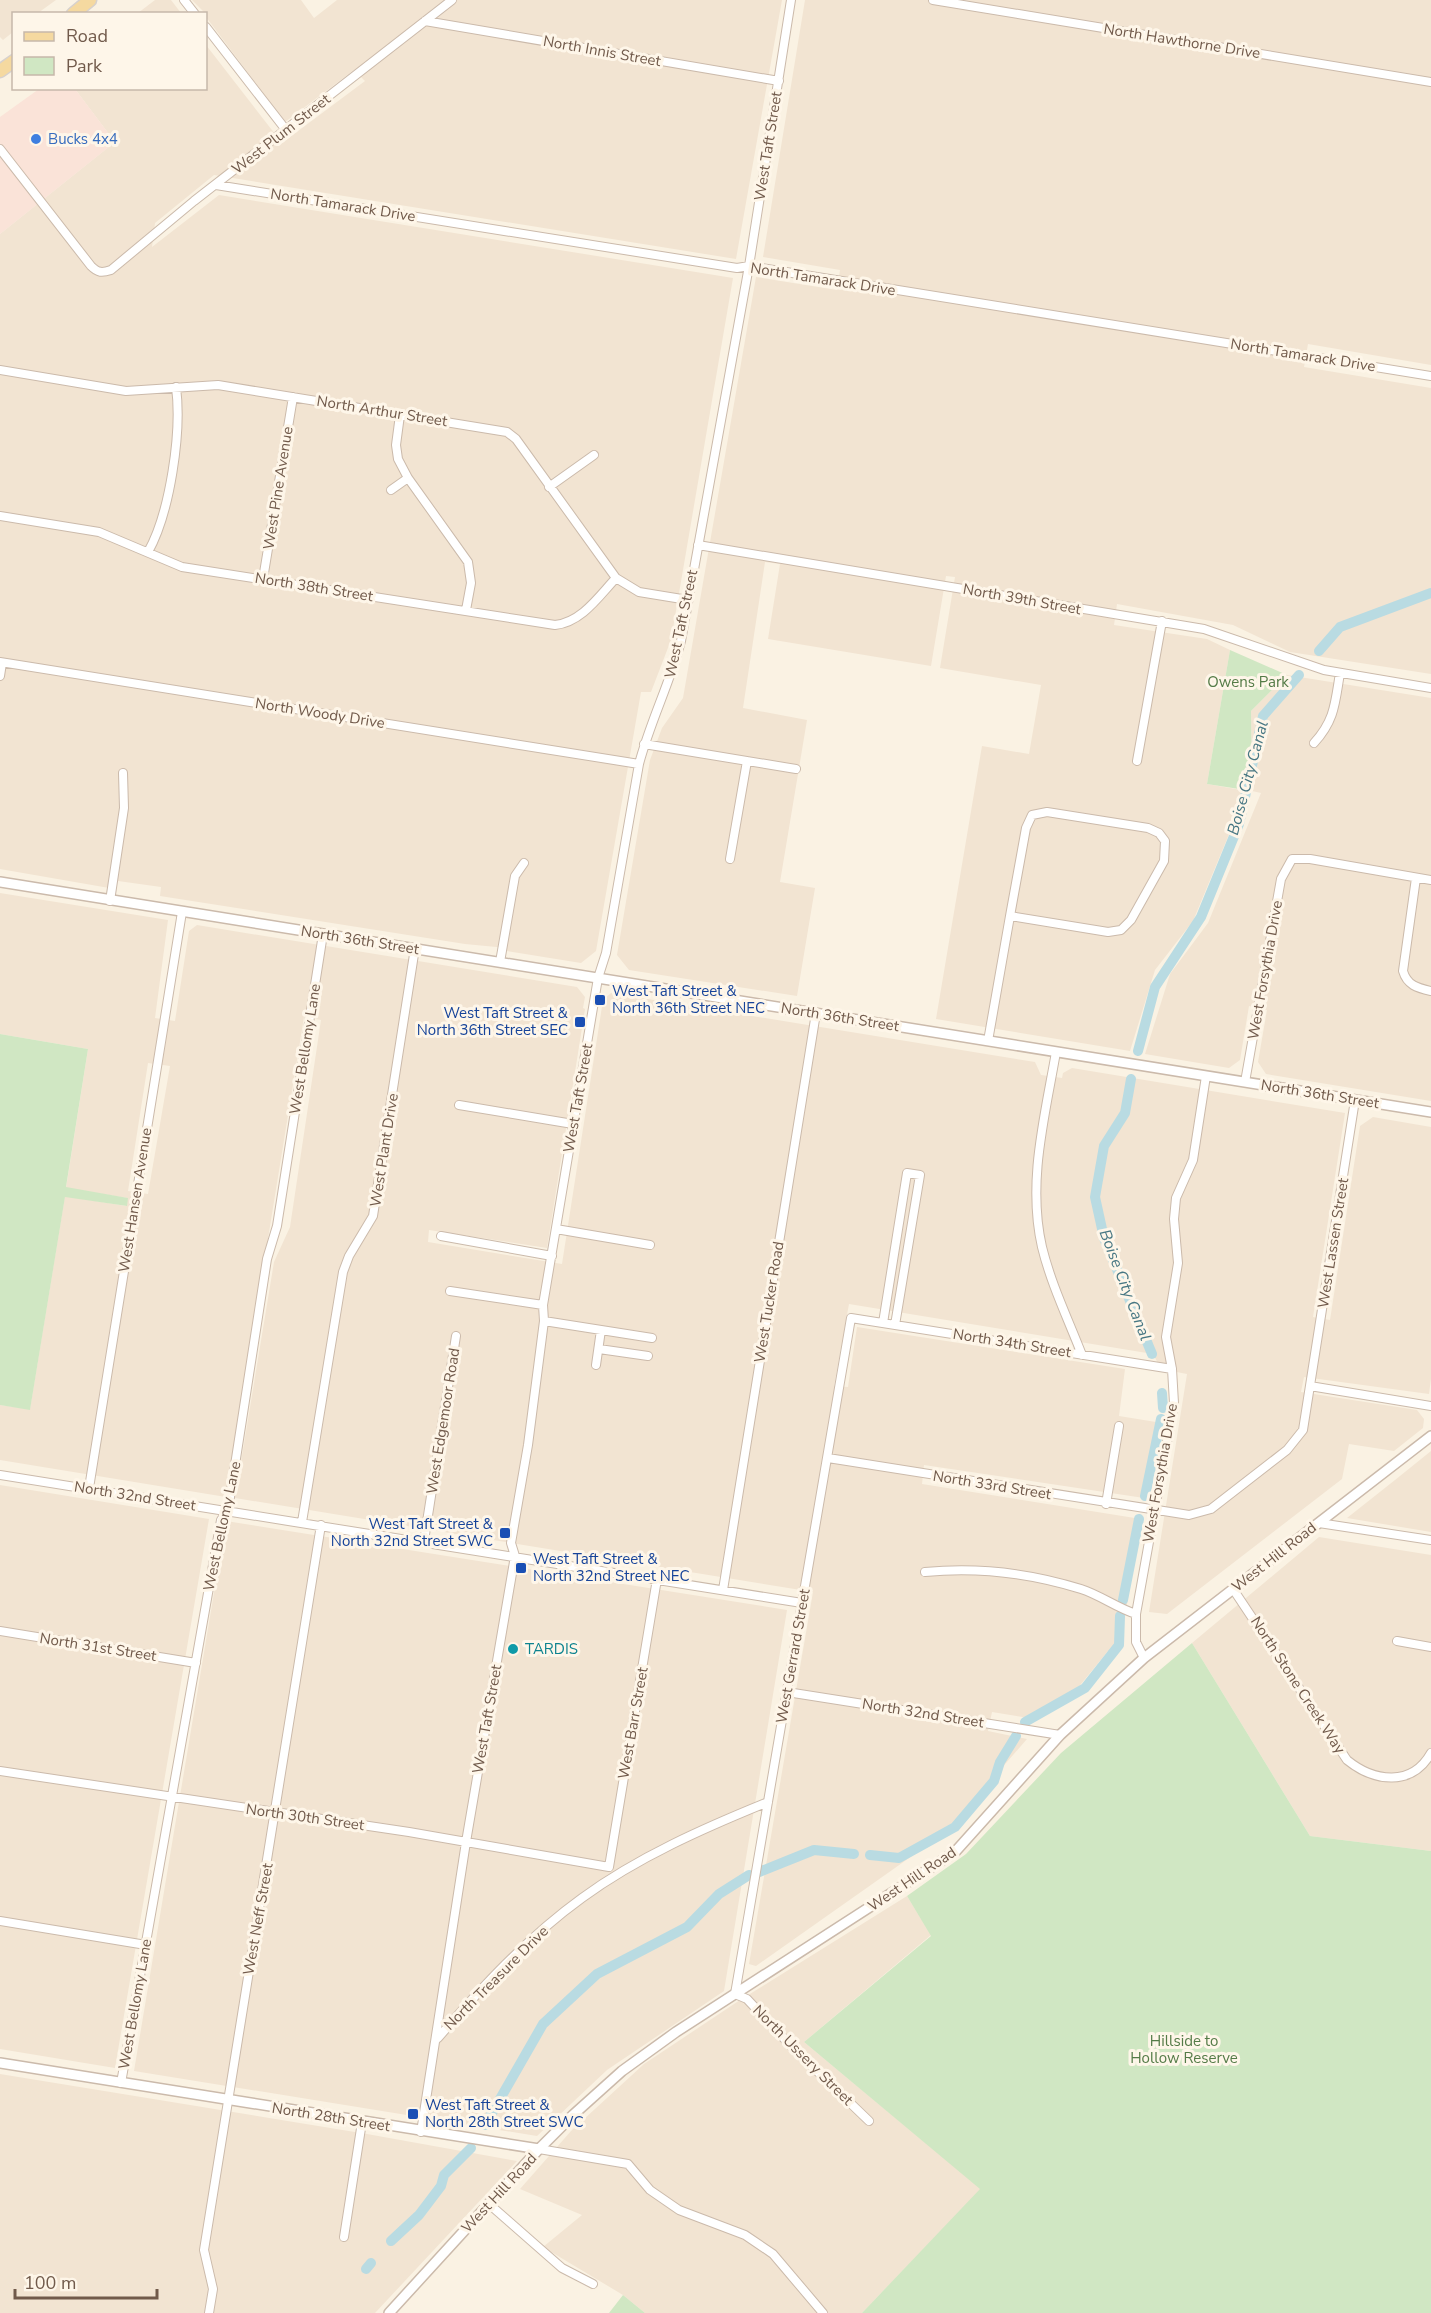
<svg xmlns="http://www.w3.org/2000/svg" width="1431" height="2313" viewBox="0 0 1431 2313" font-family="'Nunito Sans',sans-serif">
<style>
.residential{fill:#f2e4d2;fill-rule:evenodd}
.commercial{fill:#fae3d8}
.green{fill:#d0e7c3}
.lines{fill:none;stroke-linecap:round;stroke-linejoin:round}
.canal{stroke:#b9dbe2;stroke-width:10}
.minor-casing{stroke:#cbbaab;stroke-width:10}
.tertiary-casing{stroke:#cbbaab;stroke-width:12}
.primary-casing{stroke:#d7d1cd;stroke-width:15}
.minor{stroke:#fff;stroke-width:8}
.tertiary{stroke:#fff;stroke-width:9}
.primary{stroke:#f5d9a0;stroke-width:12}
.shop-dot{fill:#3f7fe0;stroke:#fef6e9;stroke-width:2}
.transit-dot{fill:#1a4fb4;stroke:#fef6e9;stroke-width:2}
.culture-dot{fill:#0f9aa8;stroke:#fef6e9;stroke-width:2}
.labels{text-anchor:middle;dominant-baseline:central;stroke-width:6;stroke-linejoin:round;paint-order:stroke}
.street-label{font-size:15px;fill:#715a4b;stroke:#fef6e9}
.shop-label{font-size:15px;fill:#366cbe;stroke:#fef6e9;text-anchor:start}
.park-label{font-size:15px;fill:#547b47;stroke:#fef6e9}
.transit-label{font-size:15px;fill:#164399;stroke:#fef6e9;text-anchor:start}
.culture-label{font-size:15px;fill:#0d838f;stroke:#fef6e9;text-anchor:start}
.water-label{font-size:16px;font-style:italic;fill:#477783;stroke:#fef6e9}
</style>
<rect width="100%" height="100%" fill="#faf2e3"/>
<path class="residential" d="M0,0H56L38,13L14,14L13,32L3,40L0,37Z
M155,0H171L181,13H138Z
M192,0H301L314,18L337,0H782L736,259L214,175L155,223L152,247L219,195L733,278L671,640L651,692H641L596,951L581,963L507,951V948L465,944L160,896L161,887L118,881L115,889L0,869V234L115,142L75,89L206,88V45L282,143L365,81L354,70L285,122L206,17V14Z
M805,0H1431V365L1308,344L1304,367L1431,388V674L1290,652L1233,625L1117,604L1114,625L1207,639L1230,650L1207,784L1247,791L1193,921L1155,970L1130,1051L936,1019L982,746L1029,754L1041,685L940,668L955,577L946,576L931,666L768,639L780,564L765,562L743,708L807,720L780,882L815,888L797,996L629,970L617,955L650,760L662,728L683,698L756,277L837,290L840,270L763,257Z
M1287,675L1431,698V1101L1266,1074L1258,1062L1267,1010L1249,1006L1240,1060L1229,1068L1145,1054L1170,974L1208,923L1261,793L1252,791L1251,711Z
M0,893L168,920L155,1018L175,1021L189,931L197,925L577,987L585,997L583,1008L585,1009L547,1248L429,1230L428,1242L562,1264L603,1000L611,993L1035,1062L1041,1075L1062,1078L1063,1073L1072,1068L1345,1113L1313,1317L1330,1320L1360,1126L1373,1117L1431,1127V1379L1429,1394L1304,1377L1301,1392L1417,1410L1424,1419L1423,1428L1394,1451L1349,1444L1342,1479L1167,1614L1149,1612L1187,1374L1161,1369L1153,1354L849,1304L834,1386L848,1387L857,1327L1125,1369L1119,1416L1156,1422L1144,1498L924,1465L922,1484L1141,1519L1119,1653L1108,1651L1068,1700L1035,1711L1029,1718L992,1712L988,1731L1027,1739L946,1832L756,1966L749,1964L813,1592L235,1498L274,1262L290,1227L321,1020L304,1017L226,1497L0,1460V1405L30,1409L65,1196L126,1206L127,1198L66,1188L88,1049L0,1034ZM148,1063L170,1066L148,1194L128,1191Z
M1431,1451V1532L1347,1518L1395,1480Z
M0,1485L209,1519L115,2068L0,2049Z
M226,1521L787,1610L724,1991L607,2070L537,2136L134,2071Z
M1319,1537L1431,1555V1851L1310,1836L1192,1643Z
M907,1896L931,1935L804,2042L981,2189L862,2313H645L623,2295L543,2247L582,2215L520,2189L571,2131L644,2064L737,2002Z
M0,2074L367,2134L517,2161L375,2313H0Z"/>
<path class="commercial" d="M39,89H75L115,142L0,234V117Z"/>
<path class="green" d="M1230,650L1287,675L1251,711L1252,791L1207,784Z
M0,1034L88,1049L66,1187L128,1198L127,1206L65,1197L30,1410L0,1405Z
M1192,1643L1310,1836L1431,1851V2313H862L980,2189L804,2042L931,1936L907,1896L966,1854L1061,1753Z
M623,2295L645,2313H609Z"/>
<g class="lines">
<path class="canal" d="M1319,651L1340,627L1431,593
M1138,1051L1155,987L1201,917L1239,824L1263,716L1299,675
M1131,1079L1125,1113L1104,1146L1095,1197L1104,1238L1152,1354
M1162,1393L1163,1408
M1145,1496L1161,1419
M1123,1600L1139,1519
M1025,1722L1085,1688L1119,1645L1120,1616
M870,1855L899,1858L955,1827L994,1781L1000,1762L1016,1736
M759,1872L814,1850L854,1854
M485,2125L543,2024L597,1974L687,1927L719,1894L749,1875
M391,2241L419,2215L441,2186L444,2175L471,2148
M366,2269L371,2263"/>
<g class="minor-casing">
<path id="minor" d="M184,0L195,14
M933,0L1431,82
M425,21L779,81
M206,27L286,130
M0,149L91,266C98,273 102,273 111,270L194,201L452,0
M216,185L737,268L749,266L1431,376
M0,370L126,391L218,385L507,432L516,439L616,578L639,592L688,600
M400,415L396,445L398,459L408,478L468,562L471,583L466,610
M549,487L594,455
M391,490L408,478
M0,516L99,532L182,567L555,625C582,622 599,596 616,578
M698,545L1204,629L1324,670L1431,688
M148,552C170,513 182,432 176,387
M263,579L293,397
M0,662L639,764
M0,676L2,663
M1314,743C1335,720 1335,703 1340,673
M644,744L796,769
M1137,761L1162,621
M730,859L747,761
M1416,878L1403,971C1407,985 1417,988 1431,991
M110,901L124,808L123,773
M500,962L515,876L524,863
M988,1041L1010,916L1108,932L1121,930L1131,920L1164,861L1165,841L1159,833L1148,828L1047,812L1032,815L1026,828L1010,916
M1056,1052C1045,1116 1027,1182 1042,1247C1051,1284 1068,1319 1082,1355
M1245,1082L1281,879L1292,859H1310L1431,880
M459,1105L573,1124
M556,1229L650,1245
M441,1236L552,1256
M450,1291L543,1305
M544,1321L652,1338
M883,1323L907,1173L920,1175L895,1325
M599,1349L648,1356
M596,1365L601,1330
M1310,1386L1431,1406
M828,1458L1189,1515L1211,1509L1287,1450L1303,1430L1355,1100
M0,1475L802,1603
M89,1488L182,912
M1106,1504L1119,1426
M302,1522L343,1272L349,1256L373,1216L415,948
M1319,1523L1431,1540
M424,1541L456,1336
M925,1572C978,1567 1030,1573 1081,1589C1100,1595 1117,1608 1136,1614
M1233,1589L1347,1760C1374,1782 1412,1787 1431,1753
M723,1590L816,1013
M0,1631L196,1663
M1397,1641L1431,1647
M1144,1658L1136,1642V1614L1174,1403L1172,1369L1166,1337L1178,1263L1174,1219L1176,1198L1193,1160L1206,1076
M787,1692L1060,1735
M0,1771L409,1832L609,1867
M609,1867L657,1579
M0,1921L146,1945
M438,2038C481,1988 528,1937 582,1898C638,1857 704,1828 768,1802
M121,2083L221,1520L228,1510L267,1259L277,1226L323,934
M869,2121L792,2047L747,1999L735,1994L851,1318L1172,1369
M421,2132L466,1842L515,1556L511,1543L528,1445L544,1321L543,1305L598,978L606,953L639,764C650,722 670,683 681,641L749,266L791,0
M539,2149L628,2164L650,2190L679,2210L745,2235L773,2254L823,2313
M489,2204L562,2268L593,2284
M344,2237L362,2122
M209,2313L213,2289L204,2250L321,1525"/>
</g>
<g class="tertiary-casing">
<path id="tertiary" d="M0,882L1431,1112
M0,2063L539,2149
M389,2313L539,2149L573,2115L622,2071L676,2032L955,1852L1060,1735L1144,1658L1431,1436"/>
</g>
<g class="primary-casing">
<path id="primary" d="M73,14L90,0
M0,71L14,61"/>
</g>
<use href="#minor" class="minor"/>
<use href="#tertiary" class="tertiary"/>
<use href="#primary" class="primary"/>
</g>
<circle class="shop-dot" cx="36" cy="139" r="6"/>
<g class="transit-dot">
<rect x="594" y="994" width="12" height="12" rx="3"/>
<rect x="574" y="1016" width="12" height="12" rx="3"/>
<rect x="499" y="1527" width="12" height="12" rx="3"/>
<rect x="515" y="1562" width="12" height="12" rx="3"/>
<rect x="407" y="2108" width="12" height="12" rx="3"/>
</g>
<circle class="culture-dot" cx="513" cy="1649" r="6"/>
<g class="labels">
<g class="street-label">
<text transform="translate(1182 41) rotate(9)">North Hawthorne Drive</text>
<text transform="translate(602 51) rotate(10)">North Innis Street</text>
<text transform="translate(281 134) rotate(-38)">West Plum Street</text>
<text transform="translate(768 146) rotate(-81)">West Taft Street</text>
<text transform="translate(343 205) rotate(9)">North Tamarack Drive</text>
<text transform="translate(823 279) rotate(9)">North Tamarack Drive</text>
<text transform="translate(1303 355) rotate(9)">North Tamarack Drive</text>
<text transform="translate(382 411) rotate(9)">North Arthur Street</text>
<text transform="translate(278 488) rotate(-81)">West Pine Avenue</text>
<text transform="translate(314 587) rotate(9)">North 38th Street</text>
<text transform="translate(1022 599) rotate(10)">North 39th Street</text>
<text transform="translate(681 624) rotate(-78)">West Taft Street</text>
<text transform="translate(320 713) rotate(9)">North Woody Drive</text>
<text transform="translate(360 940) rotate(9)">North 36th Street</text>
<text transform="translate(1265 970) rotate(-80)">West Forsythia Drive</text>
<text transform="translate(840 1017) rotate(9)">North 36th Street</text>
<text transform="translate(305 1049) rotate(-81)">West Bellomy Lane</text>
<text transform="translate(1320 1094) rotate(9)">North 36th Street</text>
<text transform="translate(578 1098) rotate(-80)">West Taft Street</text>
<text transform="translate(384 1150) rotate(-81)">West Plant Drive</text>
<text transform="translate(135 1200) rotate(-81)">West Hansen Avenue</text>
<text transform="translate(1333 1243) rotate(-81)">West Lassen Street</text>
<text transform="translate(769 1302) rotate(-81)">West Tucker Road</text>
<text transform="translate(1012 1343) rotate(9)">North 34th Street</text>
<text transform="translate(443 1421) rotate(-81)">West Edgemoor Road</text>
<text transform="translate(1160 1473) rotate(-80)">West Forsythia Drive</text>
<text transform="translate(992 1485) rotate(9)">North 33rd Street</text>
<text transform="translate(135 1496) rotate(9)">North 32nd Street</text>
<text transform="translate(222 1526) rotate(-78)">West Bellomy Lane</text>
<text transform="translate(1274 1557) rotate(-38)">West Hill Road</text>
<text transform="translate(98 1647) rotate(9)">North 31st Street</text>
<text transform="translate(793 1656) rotate(-80)">West Gerrard Street</text>
<text transform="translate(1298 1685) rotate(57)">North Stone Creek Way</text>
<text transform="translate(923 1713) rotate(9)">North 32nd Street</text>
<text transform="translate(487 1719) rotate(-80)">West Taft Street</text>
<text transform="translate(633 1723) rotate(-80)">West Barr Street</text>
<text transform="translate(305 1817) rotate(8)">North 30th Street</text>
<text transform="translate(912 1879) rotate(-34)">West Hill Road</text>
<text transform="translate(258 1919) rotate(-80)">West Neff Street</text>
<text transform="translate(496 1978) rotate(-45)">North Treasure Drive</text>
<text transform="translate(135 2004) rotate(-80)">West Bellomy Lane</text>
<text transform="translate(803 2055) rotate(45)">North Ussery Street</text>
<text transform="translate(331 2117) rotate(9)">North 28th Street</text>
<text transform="translate(499 2193) rotate(-47)">West Hill Road</text>
</g>
<g class="shop-label">
<text x="48" y="139">Bucks 4x4</text>
</g>
<g class="park-label">
<text x="1248" y="682">Owens Park</text>
<text x="1184" y="2041">Hillside to<tspan x="1184" dy="17">Hollow Reserve</tspan></text>
</g>
<g class="transit-label">
<text x="612" y="991">West Taft Street &amp;<tspan x="612" dy="17">North 36th Street NEC</tspan></text>
<text x="568" y="1013" text-anchor="end">West Taft Street &amp;<tspan x="568" dy="17">North 36th Street SEC</tspan></text>
<text x="493" y="1524" text-anchor="end">West Taft Street &amp;<tspan x="493" dy="17">North 32nd Street SWC</tspan></text>
<text x="533" y="1559">West Taft Street &amp;<tspan x="533" dy="17">North 32nd Street NEC</tspan></text>
<text x="425" y="2105">West Taft Street &amp;<tspan x="425" dy="17">North 28th Street SWC</tspan></text>
</g>
<g class="culture-label">
<text x="525" y="1649">TARDIS</text>
</g>
<g class="water-label">
<text transform="translate(1248 778) rotate(-75)">Boise City Canal</text>
<text transform="translate(1125 1285) rotate(69)">Boise City Canal</text>
</g>
</g>
<rect x="12" y="12" width="195" height="78" fill="#fef6e9" stroke="#c6b8aa" stroke-width="1.5"/>
<rect x="24" y="32" width="30" height="9" fill="#f5d9a0" stroke="#c6b8aa" stroke-width="1.5"/>
<text x="66" y="42" font-size="18" fill="#715a4b">Road</text>
<rect x="24" y="57" width="30" height="18" fill="#d0e7c3" stroke="#c6b8aa" stroke-width="1.5"/>
<text x="66" y="72" font-size="18" fill="#715a4b">Park</text>
<path d="M15 2289v9h142v-9" fill="none" stroke="#715a4b" stroke-width="3"/>
<text x="24" y="2289" font-size="18" fill="#715a4b" stroke="#fef6e9" stroke-width="4.5" paint-order="stroke">100 m</text>
</svg>
